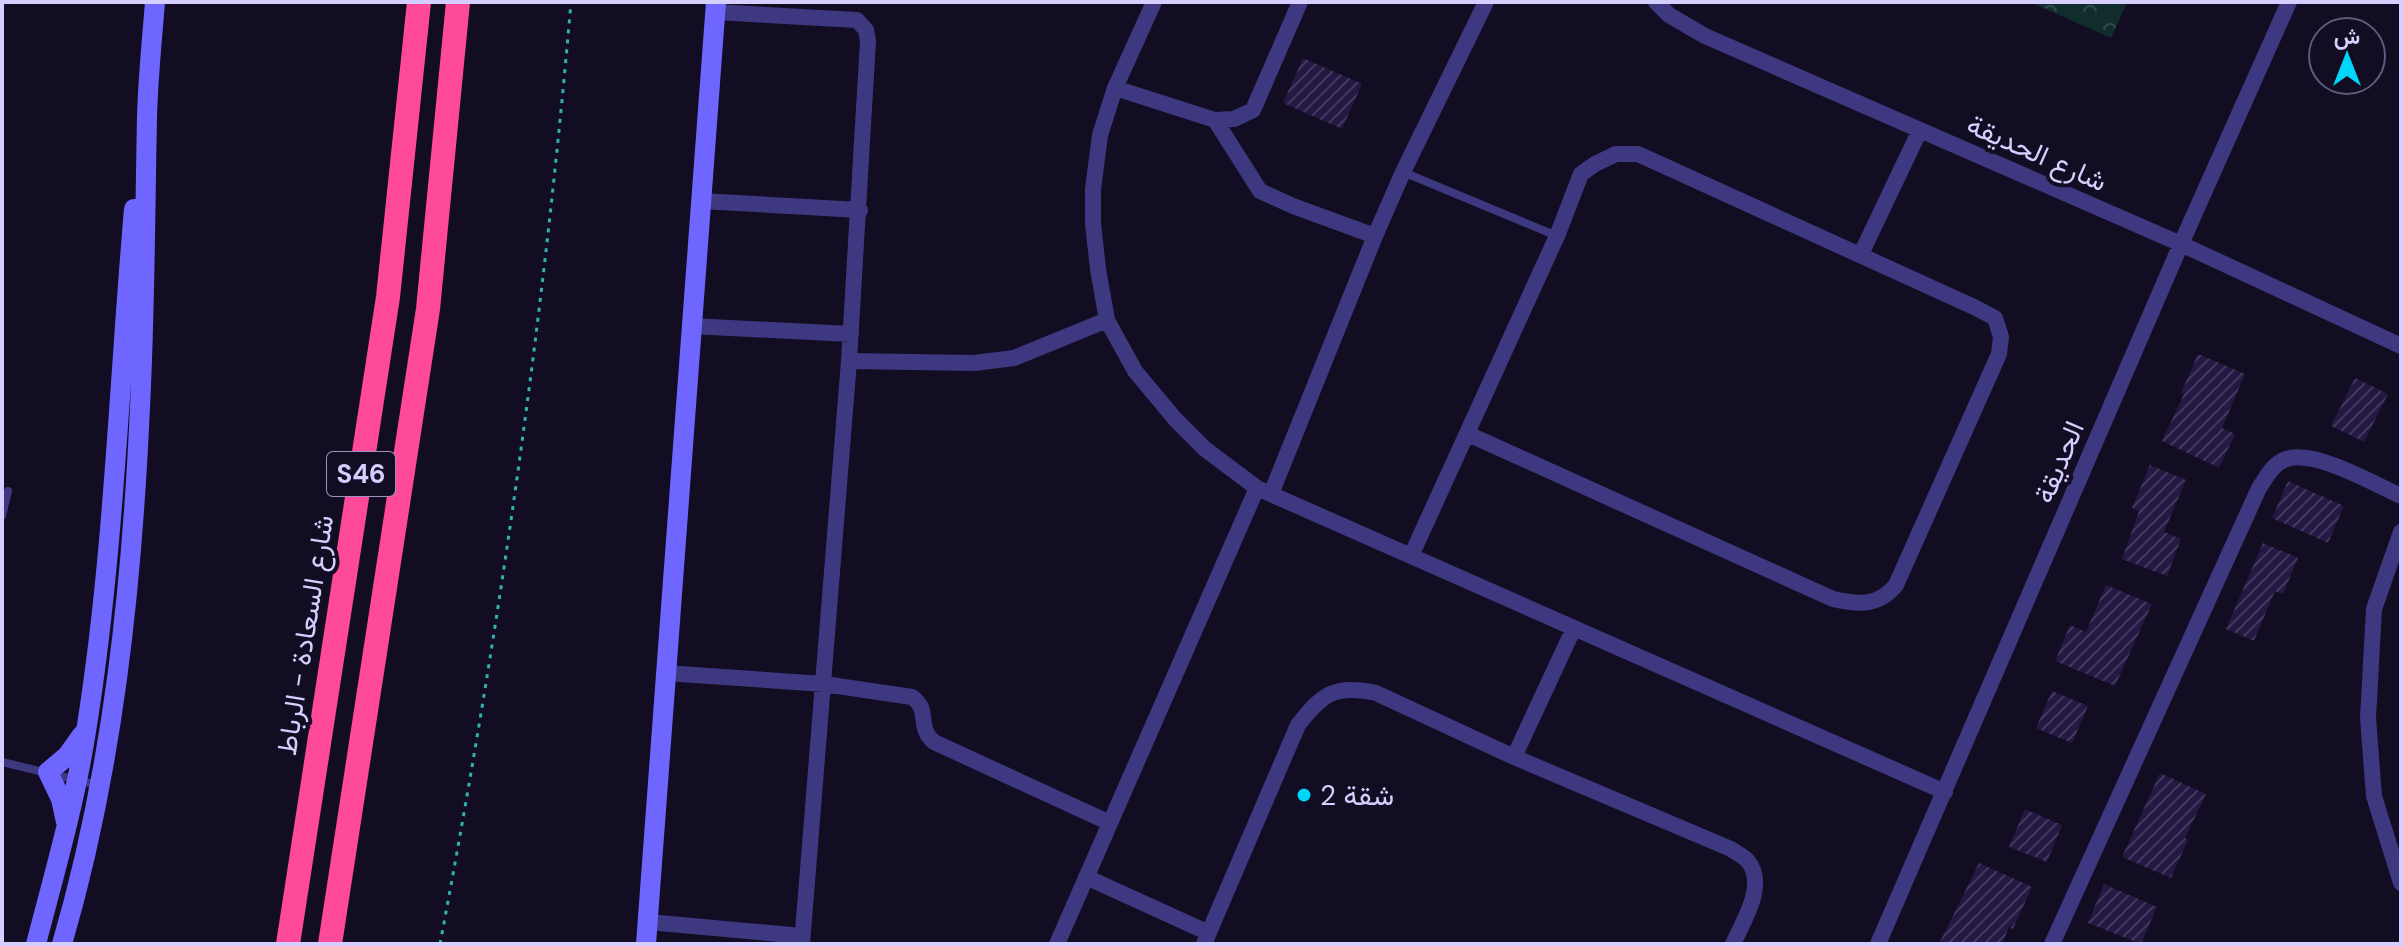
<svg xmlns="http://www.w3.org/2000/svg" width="2403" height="946" viewBox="0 0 2403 946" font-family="'DM Sans',Vazirmatn,sans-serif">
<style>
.park{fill:url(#park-crowns)}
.building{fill:url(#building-hatch)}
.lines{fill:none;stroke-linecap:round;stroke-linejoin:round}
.path{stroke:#2db4b1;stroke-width:3;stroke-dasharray:4 6;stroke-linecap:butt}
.lane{stroke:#3e3881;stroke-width:8}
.street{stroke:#3e3881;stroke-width:16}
.secondary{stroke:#6f65ff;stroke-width:20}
.highway{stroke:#ff4999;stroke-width:24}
.poi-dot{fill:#00d6f9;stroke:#120d22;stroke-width:3}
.labels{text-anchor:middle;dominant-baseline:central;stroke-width:8;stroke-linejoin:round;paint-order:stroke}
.shield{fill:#120d22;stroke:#9b94bd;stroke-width:2}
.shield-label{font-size:26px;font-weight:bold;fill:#d6ceff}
.street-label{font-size:28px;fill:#d6ceff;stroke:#120d22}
.poi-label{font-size:28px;fill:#d6ceff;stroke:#120d22;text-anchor:start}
</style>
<defs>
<pattern id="park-crowns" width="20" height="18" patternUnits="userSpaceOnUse" patternTransform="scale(2)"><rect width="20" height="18" fill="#102c2c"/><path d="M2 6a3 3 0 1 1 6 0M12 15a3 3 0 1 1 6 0" fill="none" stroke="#32494c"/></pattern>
<pattern id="building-hatch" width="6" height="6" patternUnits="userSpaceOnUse" patternTransform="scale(2)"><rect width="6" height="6" fill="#231943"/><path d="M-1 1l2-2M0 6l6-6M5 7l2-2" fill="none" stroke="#42395f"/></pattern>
</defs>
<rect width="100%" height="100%" fill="#120d22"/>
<path class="park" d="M2030,2H2127L2111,38Z"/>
<path class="building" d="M1303,58L1362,84L1342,129L1283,103Z
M2198,354L2245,374L2222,428L2235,434L2219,468L2162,441L2184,394L2181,393Z
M2355,378L2388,394L2364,442L2331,426Z
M2150,465L2186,480L2164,532L2181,539L2167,576L2122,559L2139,511L2132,508Z
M2288,481L2344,506L2328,543L2272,518Z
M2263,543L2298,558L2283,594L2275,591L2254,641L2226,629Z
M2106,585L2152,604L2115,686L2055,661L2070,625L2086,632Z
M2052,691L2088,706L2072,743L2036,728Z
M2160,773L2206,794L2185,838L2188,840L2171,878L2122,857Z
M2025,809L2062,825L2047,862L2009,847Z
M1979,863L2032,887L2013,929L2009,927L2002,944H1939Z
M2104,884L2157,907L2141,944L2088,923Z"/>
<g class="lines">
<path class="path" d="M440,944C499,633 544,317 571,2"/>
<path class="lane" d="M1403,172L1557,236
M2,516L8,491
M2,762L98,785"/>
<path class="street" d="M1154,2L1115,88L1100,135L1093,189V224L1098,269L1107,320L1135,371L1175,419L1205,449L1257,488L1945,792
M1656,2L1669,15L1705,36L2181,244L2401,346
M715,12L857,20L866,30L868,41L849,361L802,944
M1115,88L1215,120L1234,119L1253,110L1300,2
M1215,120L1260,191L1293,206L1375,236
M701,201L860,210
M1861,254L1920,130
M691,326L851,334
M849,361L974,363L1014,358L1107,320
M1271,494L1375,236L1403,172L1486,2
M2401,532L2374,609L2368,718L2374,796L2401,883
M1411,556L1557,236L1581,174L1595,164L1616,154H1638L1974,307L1995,318L2001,337L1999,354L1896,585C1879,606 1859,605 1833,599L1468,434
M665,673L824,684L912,697C931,710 916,727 934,742L1110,823
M1514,757L1574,628
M1086,877L1209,933
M648,922L802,936
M1057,944L1257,488
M1204,944L1298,725C1322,694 1335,684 1376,693L1514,757L1731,849C1735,852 1743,856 1747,860C1768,884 1743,921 1733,944
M1878,944L2181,244L2289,2
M2052,944L2259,488C2266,478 2272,465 2284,460C2311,447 2374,484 2401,496"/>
<path class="secondary" d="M66,822L61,799L48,772L67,756L82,735
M36,944C55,871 76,799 87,725C114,554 119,381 134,209
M62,944C113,770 132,587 140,407C145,310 145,213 147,117C148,78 152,40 155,2
M646,944L716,2"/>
<path class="highway" d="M288,944L388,297L419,2
M330,944L428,309L458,2"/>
</g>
<circle class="poi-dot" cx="1304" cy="795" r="8"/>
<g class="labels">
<rect class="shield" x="327" y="452" width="68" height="44" rx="6"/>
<g class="shield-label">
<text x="361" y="474">S46</text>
</g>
<g class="street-label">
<text transform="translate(2037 153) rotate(24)">شارع الحديقة</text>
<text transform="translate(2059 462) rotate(-67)">الحديقة</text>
<text transform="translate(305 635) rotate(-81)">شارع السعادة - الرباط</text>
</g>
<g class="poi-label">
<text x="1320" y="795">شقة 2</text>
</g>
</g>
<rect width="2403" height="946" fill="none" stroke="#d6ceff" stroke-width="8"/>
<g transform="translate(2347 56)"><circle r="38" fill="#120d22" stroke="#605a7a" stroke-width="2"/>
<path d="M0-6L14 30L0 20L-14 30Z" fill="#00d6f9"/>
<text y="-12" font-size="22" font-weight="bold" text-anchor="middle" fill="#d6ceff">ش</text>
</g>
</svg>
